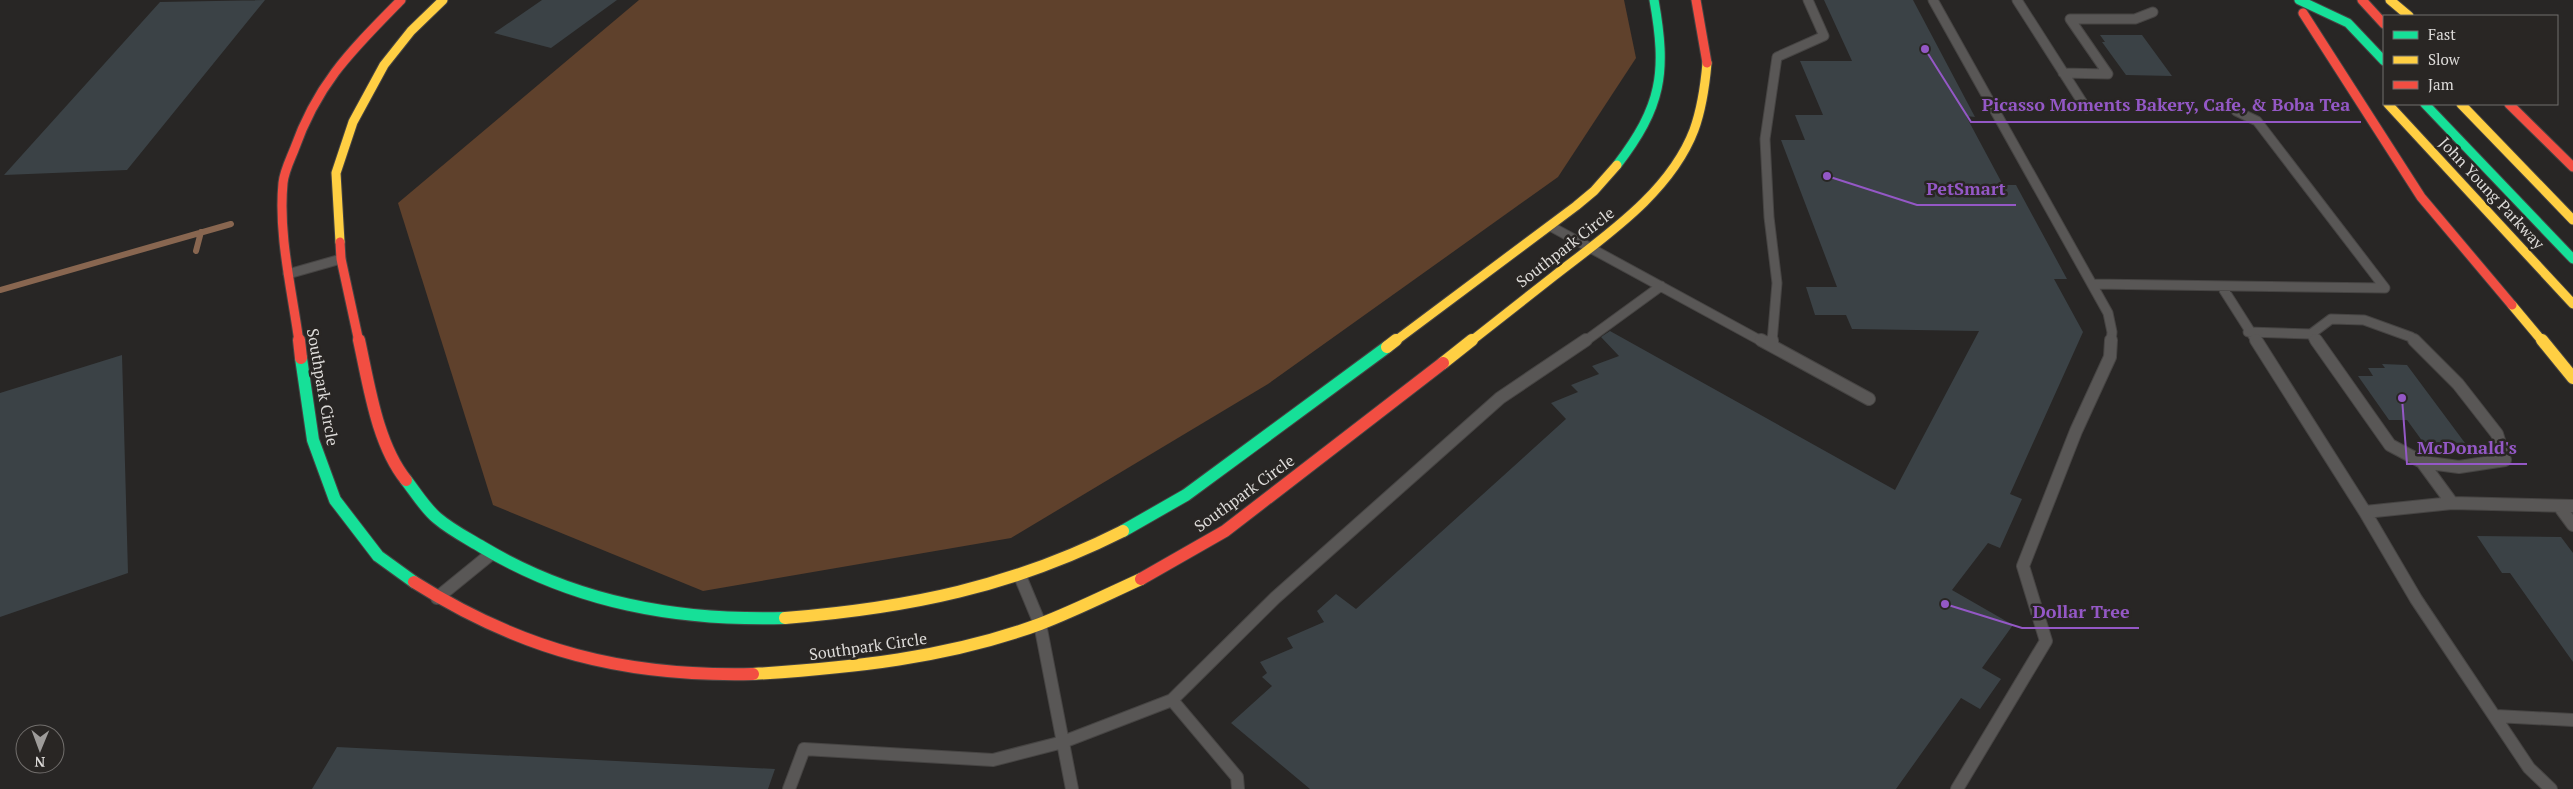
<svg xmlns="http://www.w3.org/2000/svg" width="2573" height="789" viewBox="0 0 2573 789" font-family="'PT Serif',serif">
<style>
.forest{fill:#5f412c}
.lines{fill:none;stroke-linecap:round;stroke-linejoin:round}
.stream{stroke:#886650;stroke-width:6}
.building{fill:#3b4246}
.lane-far1-casing{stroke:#464443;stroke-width:11}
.lane-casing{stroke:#464443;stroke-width:14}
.fast-far1-casing{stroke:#464443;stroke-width:11}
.fast-casing{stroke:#464443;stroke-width:14}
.slow-far1-casing{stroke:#464443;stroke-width:11}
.slow-casing{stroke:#464443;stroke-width:14}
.jam-far1-casing{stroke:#464443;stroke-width:11}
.jam-casing{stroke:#464443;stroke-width:14}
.lane-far1{stroke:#595756;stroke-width:9}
.lane{stroke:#595756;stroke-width:12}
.fast-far1{stroke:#16e098;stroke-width:9}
.fast{stroke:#16e098;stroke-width:12}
.slow-far1{stroke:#ffcf43;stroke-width:9}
.slow{stroke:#ffcf43;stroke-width:12}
.jam-far1{stroke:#f24e42;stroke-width:9}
.jam{stroke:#f24e42;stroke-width:12}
.labels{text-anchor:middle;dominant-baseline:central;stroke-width:5;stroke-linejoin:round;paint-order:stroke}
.street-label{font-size:16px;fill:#dddbd9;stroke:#292624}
.leader{fill:none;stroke:#9458c6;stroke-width:2}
.callout-dot{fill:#9458c6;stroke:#292624;stroke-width:2}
.callout-label{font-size:18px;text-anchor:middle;font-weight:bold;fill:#9458c6;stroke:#292624;stroke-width:5;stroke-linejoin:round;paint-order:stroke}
</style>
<rect width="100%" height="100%" fill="#282625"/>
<path class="forest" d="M639,0H1624L1636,58L1558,177L1268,384L1011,538L703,591L493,505L398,203Z"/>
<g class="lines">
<path class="stream" d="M196,251L201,232
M0,290L231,224"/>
</g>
<path class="building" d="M265,0L127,170L4,175L160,2Z
M542,0H617L551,48L494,33Z
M1824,0H1913L1975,117L1966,116L2003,185H2016L2067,279H2054L2083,332L2010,494L2022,499L2000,548L1988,543L1952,590L2013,625L1982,668L2001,679L1980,709L1961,698L1896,789H1310L1231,723L1272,686L1262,677L1267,673L1260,662L1293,648L1287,638L1324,622L1317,611L1336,594L1356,609L1566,419L1551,403L1578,392L1571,385L1599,374L1592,366L1619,356L1601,337L1610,331L1895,490L1979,331L1852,329L1846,315H1815L1806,287H1837L1781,140H1805L1795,115H1823L1800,61H1852Z
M2100,35H2142L2172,76L2126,75L2102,42H2105Z
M122,355L128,573L0,617V393Z
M2382,364L2407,365L2465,443L2423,442L2407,420H2389L2358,376H2373L2368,368H2385Z
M2477,536L2561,537L2573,553V662L2510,573H2502Z
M337,747L775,769L768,789H312Z"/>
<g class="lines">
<g class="lane-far1-casing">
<path id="lane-far1" d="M1933,0L2108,313L2112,332L2111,342
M2017,0L2086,108
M2063,73L2108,74L2070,19H2135L2153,12
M1550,226L1763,342
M288,274L341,259
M2092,284L2385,288L2257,121L2236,111
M2222,287L2257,342
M2248,332L2311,334
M2311,334L2316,342
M2311,334L2331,319L2364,320L2411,337L2416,342
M1584,342L1661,286
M1772,342L1777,283L1769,217L1765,139L1777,57L1824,36L1808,0"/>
</g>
<g class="lane-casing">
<path id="lane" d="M1761,340L1869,399
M2256,340L2365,512L2416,599L2529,768L2551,789
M2316,340L2390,445L2422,462L2459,467L2505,460L2497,434L2458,384L2414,340
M1772,346V340
M2422,462L2452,503
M2559,506L2573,525
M2365,512L2452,503L2573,506
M1020,576L1040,624L1072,789
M437,598L491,554
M1172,700L1275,598L1500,398L1586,340
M2496,716L2573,720
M789,789L804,749L993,760L1063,742L1172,700L1237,777L1238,789
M1957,789L2046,641L2023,566L2076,431L2110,357L2111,340"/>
</g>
<g class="fast-far1-casing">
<path id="fast-far1" d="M2299,0L2348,23L2384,61
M2425,104L2573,259
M1617,165C1662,106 1667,73 1654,0"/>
</g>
<g class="fast-casing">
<path id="fast" d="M301,358L313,440L335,500L378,556L414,582
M406,480C416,493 425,508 437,518C451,530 467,538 482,547C576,603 677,621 785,618
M1123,531L1186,495L1387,347"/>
</g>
<g class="slow-far1-casing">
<path id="slow-far1" d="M2390,0L2409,16
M2388,104L2573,304
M2461,104L2573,220
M340,242L336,173L353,122L384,65L411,31L443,0
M2512,305L2543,342
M1394,342L1576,206L1594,191L1617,165
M1470,342C1498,320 1526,298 1554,276C1605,236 1670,193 1694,130C1702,108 1705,86 1707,63"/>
</g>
<g class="slow-casing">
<path id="slow" d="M2542,340L2573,378
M1387,347L1396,340
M1443,363L1472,340
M785,618C908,608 1012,587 1123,531
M753,674C850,668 948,658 1040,624C1074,611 1108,594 1141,579"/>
</g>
<g class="jam-far1-casing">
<path id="jam-far1" d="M1696,0L1707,63
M2362,0L2384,24
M2303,13L2421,197L2512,305
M2509,104L2573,167
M340,242L341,259L359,342
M299,342C292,290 278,235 283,183C284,172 290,160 294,150C318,82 352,50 401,0"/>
</g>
<g class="jam-casing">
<path id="jam" d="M299,340L301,358
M359,340C369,385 377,444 406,480
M1141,579L1225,531L1443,363
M414,582C523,651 625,677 753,674"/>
</g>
<use href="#lane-far1" class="lane-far1"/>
<use href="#lane" class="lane"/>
<use href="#fast-far1" class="fast-far1"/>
<use href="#fast" class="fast"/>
<use href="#slow-far1" class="slow-far1"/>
<use href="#slow" class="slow"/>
<use href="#jam-far1" class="jam-far1"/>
<use href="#jam" class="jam"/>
</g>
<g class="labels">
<g class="street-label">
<text transform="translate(2492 193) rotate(47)">John Young Parkway</text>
<text transform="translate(1565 247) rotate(-38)">Southpark Circle</text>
<text transform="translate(323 387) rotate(80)">Southpark Circle</text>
<text transform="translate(1244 493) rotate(-36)">Southpark Circle</text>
<text transform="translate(868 646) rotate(-8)">Southpark Circle</text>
</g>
</g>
<path class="leader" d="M1925 49L1971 122H2361M1827 176L1917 205H2016M2402 398L2407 464H2527M1945 604L2022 628H2139"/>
<g class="callout-dot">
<circle cx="1925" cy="49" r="5"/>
<circle cx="1827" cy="176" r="5"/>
<circle cx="2402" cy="398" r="5"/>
<circle cx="1945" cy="604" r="5"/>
</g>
<g class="callout-label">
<text x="2166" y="111">Picasso Moments Bakery, Cafe, &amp; Boba Tea</text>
<text x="1966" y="195">PetSmart</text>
<text x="2467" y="454">McDonald's</text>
<text x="2081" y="618">Dollar Tree</text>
</g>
<rect x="2383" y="15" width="175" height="90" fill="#292624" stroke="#716e6c"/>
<rect x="2393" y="31" width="25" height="8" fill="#16e098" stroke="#716e6c"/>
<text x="2428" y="40" font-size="15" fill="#dddbd9">Fast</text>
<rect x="2393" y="56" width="25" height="8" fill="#ffcf43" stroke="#716e6c"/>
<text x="2428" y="65" font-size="15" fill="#dddbd9">Slow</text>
<rect x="2393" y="81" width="25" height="8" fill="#f24e42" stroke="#716e6c"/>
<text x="2428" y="90" font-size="15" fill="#dddbd9">Jam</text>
<g transform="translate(40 749) rotate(181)"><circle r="24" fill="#292624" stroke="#716e6c"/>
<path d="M0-4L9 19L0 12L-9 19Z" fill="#9e9c9a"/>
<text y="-8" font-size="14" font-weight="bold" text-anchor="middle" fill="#dddbd9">N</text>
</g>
</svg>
